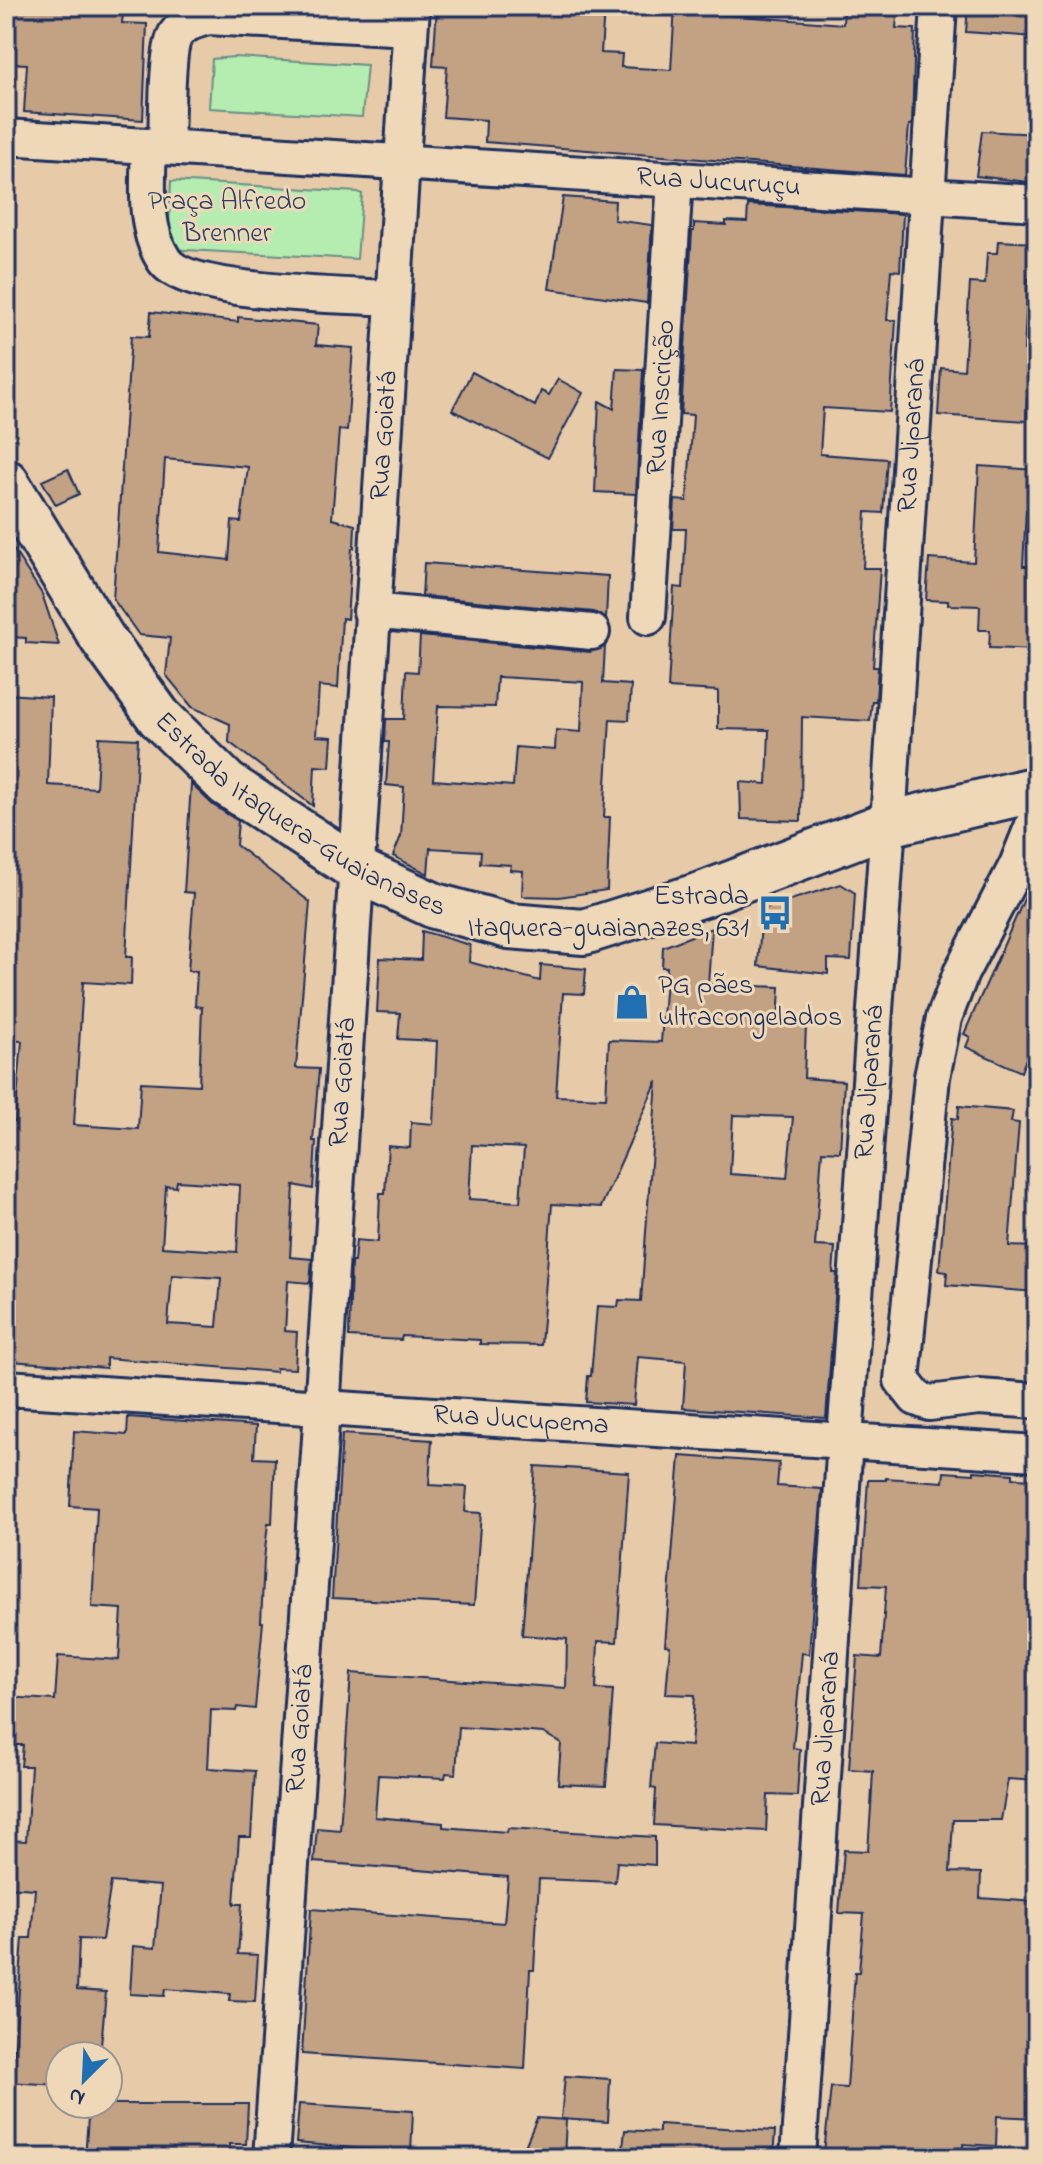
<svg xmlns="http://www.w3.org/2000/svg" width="1043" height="2164" viewBox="0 0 1043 2164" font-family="'Indie Flower',sans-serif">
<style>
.green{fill:#b5ecaf;stroke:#688e86;stroke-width:2}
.building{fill:#c3a183;stroke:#1b2f5e;stroke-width:2;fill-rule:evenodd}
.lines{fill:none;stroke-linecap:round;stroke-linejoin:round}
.minor-casing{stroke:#1b2f5e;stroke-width:40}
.secondary-casing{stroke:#1b2f5e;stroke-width:50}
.minor{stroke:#eed8b7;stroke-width:34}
.secondary{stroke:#eed8b7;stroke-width:44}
.labels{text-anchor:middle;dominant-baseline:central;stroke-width:6;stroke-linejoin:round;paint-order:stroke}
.street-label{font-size:28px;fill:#1b2f5e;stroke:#eed8b7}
.park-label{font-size:28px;fill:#2a4266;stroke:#eed8b7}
.poi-label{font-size:28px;fill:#1b2f5e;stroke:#eed8b7;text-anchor:end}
</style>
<rect width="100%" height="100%" fill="#e7cba9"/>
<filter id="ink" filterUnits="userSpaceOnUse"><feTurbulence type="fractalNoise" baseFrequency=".0125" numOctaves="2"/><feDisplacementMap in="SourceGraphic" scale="16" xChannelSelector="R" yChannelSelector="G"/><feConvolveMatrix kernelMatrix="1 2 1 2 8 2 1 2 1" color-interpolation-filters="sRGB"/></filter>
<g filter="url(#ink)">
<path class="green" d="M234,57L367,65L362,117L209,108L212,59Z
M171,181L358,192L362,194L357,259L168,249Z"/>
<path class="building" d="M6,6H124L122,23L147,24L143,120L24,112L27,64L6,63Z
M437,6H565L604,9L601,53L622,54L621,67L671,70L675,6H715L714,14L843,24L844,6H898L896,28L915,29L912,125H909L905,175L485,142L486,120L443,117L447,67L433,66Z
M968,6H1037V37L966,32Z
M982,131L1037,134V183L976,176Z
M563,197L615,201L614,220L652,225L647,303L549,289Z
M748,205L903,214L900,271L891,270L887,320H896L890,412L823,408L820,454L887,459L883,513L866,512L863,568H880L873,667H878L876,701H872L870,721L802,717L801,821L741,819L740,782L767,784L769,730L718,729V691L668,688L674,587L683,588L686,529H673L675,500L687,501L693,415L681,414L692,231H694V223L726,225V221L747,222Z
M998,241L1037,243V279H1028L1024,350L1037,351V398H1027L1026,421L938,415L941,368L964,370L970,283L985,284L987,253H997Z
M151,312L238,322V317L318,325L316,345L353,348L347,431L339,430L332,519L355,525L354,548H352L347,619L342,618L338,688L319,686L316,736L332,737L330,767L315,766L313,806L229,742L230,724L192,707L166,675L170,638L139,635L113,599L131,336L149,337ZM165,459L248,467L241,522L232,521L229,560L159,552Z
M617,369L643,370L636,494L595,492L599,401L614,409Z
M472,372L535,406L541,391L549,395L558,379L583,393L548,458L452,410Z
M979,466L1037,470V510H1026L1023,566H1037V650L989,648L990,630H979L980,606L948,605V601L926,600L929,559L974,562Z
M68,469L79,494L56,505L42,481Z
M6,538L42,594L59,645L26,643V638L10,637L11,617H6Z
M424,563L608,576L606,619L594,612L422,596Z
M420,636L590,652L605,646L603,683L631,685L629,720L610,719L604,817H610L607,890L559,897L522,896L523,871L510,870L511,865L480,863L481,851L430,848L428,874L393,856L401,836L404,787L386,785L389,742H385L386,719H404L406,671L418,672ZM497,677L583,682L581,732L556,730L555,750L516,747L513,786L433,780L438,706L495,707Z
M6,694L51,697L48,785L96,788L99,737L138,739L126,957H132L131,985L83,982L74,1125L138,1129L141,1082L199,1085L202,1007L195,1006L197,971H188L194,893L184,892L191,784L213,805L238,821L236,845L310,902L296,1068L319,1069L313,1141H316L313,1189L294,1185L290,1257L312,1259L310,1283L288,1281L285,1331L297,1332L295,1369L276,1368V1372L106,1358V1368L10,1361L12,1329H6V1121L15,1122L22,1041L6,1040V899H8L12,834H6ZM177,1181L240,1185L237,1252L162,1247L166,1186L176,1187ZM172,1275L221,1278L217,1327L168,1324Z
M1037,870V1029L1021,1072L966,1047L970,1037L964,1034Z
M841,884L855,893L851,960L828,959V974L758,966L762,909Z
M712,928L708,984L780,987L778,1023L806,1025L804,1078L844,1081L840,1152L822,1151L815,1246L835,1247L833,1273H837L826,1418L683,1408L686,1361L638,1357L634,1405L586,1402L588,1376H591L597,1306L618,1307L619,1300L641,1301L657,1081L601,1207L552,1204L541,1345L480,1344V1340L402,1336L401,1340L349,1337L351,1262H354L356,1240L378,1242L380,1193H385L388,1146L410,1148L411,1122L433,1124L437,1041L398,1039L400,1013L377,1012L380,958L421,960L422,931L470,945L469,962L540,981L541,965L586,969L584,994L563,993L556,1096L606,1098L609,1040L661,1042L667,967H662L663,947ZM733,1115L793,1117L787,1178L730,1174ZM472,1145L524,1148L520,1202L469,1199Z
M959,1106L1013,1111L1011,1122L1019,1123L1009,1246L1037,1247V1292L946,1285L947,1272L939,1271L952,1118L958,1119Z
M128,1417L256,1426L254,1458L275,1459L272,1523H268L264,1560L261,1622H263L255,1709L237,1707L236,1711L211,1710L208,1768L255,1771L251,1837H239L234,1904H242L238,1954L258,1955L255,2002L229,2001L230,1994L165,1989L164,1996L130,1994L133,1946L155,1948L161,1886L111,1882L102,1940L79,1939L77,1990L106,1992L100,2056H60V2085L6,2082V2057H14L23,1938H31L35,1889L6,1887V1840L26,1841L31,1766H21L23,1745H14V1737L6,1736V1697L55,1700L58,1656L119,1660L122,1609L92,1607L97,1508L70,1506L74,1431L127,1435Z
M342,1434L432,1440L429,1485L467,1487L465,1512L481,1513L474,1605L332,1598Z
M680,1456L779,1463L777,1486L822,1489L809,1654L802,1653L793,1748L800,1749L797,1796L768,1795L766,1831L654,1825L656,1789L651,1788L655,1743L691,1746L695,1695L666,1694L670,1646L665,1645Z
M535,1466L629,1472L617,1642L598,1641L596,1689L613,1690L606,1786L558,1784L561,1743L543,1733L459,1727L456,1774L446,1773L445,1778L378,1775L375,1817L443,1823V1827L507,1832L508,1828L655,1837V1865L617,1862L615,1882L539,1879L534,1970H530L525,2069L302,2054L311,1909L504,1923L508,1877L314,1862L317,1828L340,1830L351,1673L566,1688L567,1639L522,1635Z
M974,1471L1013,1474V1478L1036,1479L1033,1522H1037V1781L1008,1779L1001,1820H953L950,1872L981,1873L980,1898L1037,1902V2118L997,2116L996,2146L963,2144V2158H908L824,2153L831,2087L847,2088L855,1972H859L864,1914L839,1913L844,1850L868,1851L871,1807L873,1771L849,1769L857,1656L881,1658L886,1586L861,1585L868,1480H886V1478L943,1482L944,1472L974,1474Z
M565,2076L610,2079L608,2122L561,2119Z
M89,2104H248L246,2144H229L228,2158H85Z
M299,2104L413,2111L411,2153L296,2143Z
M537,2118L566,2120L564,2158H520Z
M659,2124L775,2131L773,2158H622L625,2130L659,2132Z"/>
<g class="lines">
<g class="minor-casing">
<g id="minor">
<path id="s1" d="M6,137L1037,203"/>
<path d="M149,146C148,182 143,228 164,260C187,295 348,295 391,298"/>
<path d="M166,146C167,125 166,48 176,34C184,23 195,21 208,17L410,28"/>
<path d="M371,611L592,632"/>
<path id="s2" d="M648,617L675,179"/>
<path d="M1037,815L1017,865L961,973L944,1018L932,1077L902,1380L916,1398L929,1403L979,1397L1037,1401"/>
<path id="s3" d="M6,1388L1037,1453"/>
<path id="s4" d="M271,2158L322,1409L412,6"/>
<path id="s5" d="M798,2158L845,1440L888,824L939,6"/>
</g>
</g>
<g class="secondary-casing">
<g id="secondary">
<path id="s6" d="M6,482L102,638L159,717L227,784L363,873L435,906L509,926L584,932L704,894L888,824L1037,789"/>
</g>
</g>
<use href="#minor" class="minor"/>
<use href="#secondary" class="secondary"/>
</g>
</g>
<defs>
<g id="bus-bare" transform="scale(2.76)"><path d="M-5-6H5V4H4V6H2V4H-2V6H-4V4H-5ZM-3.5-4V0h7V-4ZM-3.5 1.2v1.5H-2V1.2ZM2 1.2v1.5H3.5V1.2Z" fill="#1f6fb2" stroke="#eed8b7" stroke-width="2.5" paint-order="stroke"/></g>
<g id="shop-bare" transform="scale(2.76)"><path d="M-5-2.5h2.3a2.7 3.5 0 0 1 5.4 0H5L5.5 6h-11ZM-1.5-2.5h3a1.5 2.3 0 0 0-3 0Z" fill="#1f6fb2" stroke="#eed8b7" stroke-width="2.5" paint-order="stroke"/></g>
</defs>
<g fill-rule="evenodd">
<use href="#bus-bare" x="775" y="913"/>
<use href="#shop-bare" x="632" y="1002"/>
</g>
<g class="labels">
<g class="street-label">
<text stroke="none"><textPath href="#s1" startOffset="714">Rua Jucuruçu</textPath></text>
<text stroke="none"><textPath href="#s2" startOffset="220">Rua Inscrição</textPath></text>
<text stroke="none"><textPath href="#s4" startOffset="1726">Rua Goiatá</textPath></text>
<text stroke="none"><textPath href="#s5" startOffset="1726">Rua Jiparaná</textPath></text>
<text stroke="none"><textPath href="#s6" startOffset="454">Estrada Itaquera-Guaianases</textPath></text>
<text stroke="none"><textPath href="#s4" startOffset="1078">Rua Goiatá</textPath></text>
<text stroke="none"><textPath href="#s5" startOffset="1078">Rua Jiparaná</textPath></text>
<text stroke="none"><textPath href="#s3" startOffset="516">Rua Jucupema</textPath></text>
<text stroke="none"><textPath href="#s4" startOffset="430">Rua Goiatá</textPath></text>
<text stroke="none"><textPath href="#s5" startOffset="430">Rua Jiparaná</textPath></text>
</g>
<g class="park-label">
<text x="227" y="202">Praça Alfredo<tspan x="227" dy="32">Brenner</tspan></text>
</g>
<g class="poi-label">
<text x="749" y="897">Estrada<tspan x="749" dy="32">Itaquera-guaianazes, 631</tspan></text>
<text x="658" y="986" text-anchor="start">PG pães<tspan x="658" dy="32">ultracongelados</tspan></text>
</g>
</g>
<rect width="1043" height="2164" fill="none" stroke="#eed8b7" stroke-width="32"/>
<rect x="16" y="16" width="1011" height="2132" fill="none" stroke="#1b2f5e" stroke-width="3" filter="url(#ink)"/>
<g transform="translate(84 2080) rotate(204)"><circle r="38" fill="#eed8b7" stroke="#9a9493" stroke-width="2"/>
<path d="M0-6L14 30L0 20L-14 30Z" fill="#1f6fb2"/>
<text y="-12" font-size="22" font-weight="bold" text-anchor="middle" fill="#1b2f5e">N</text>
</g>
</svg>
